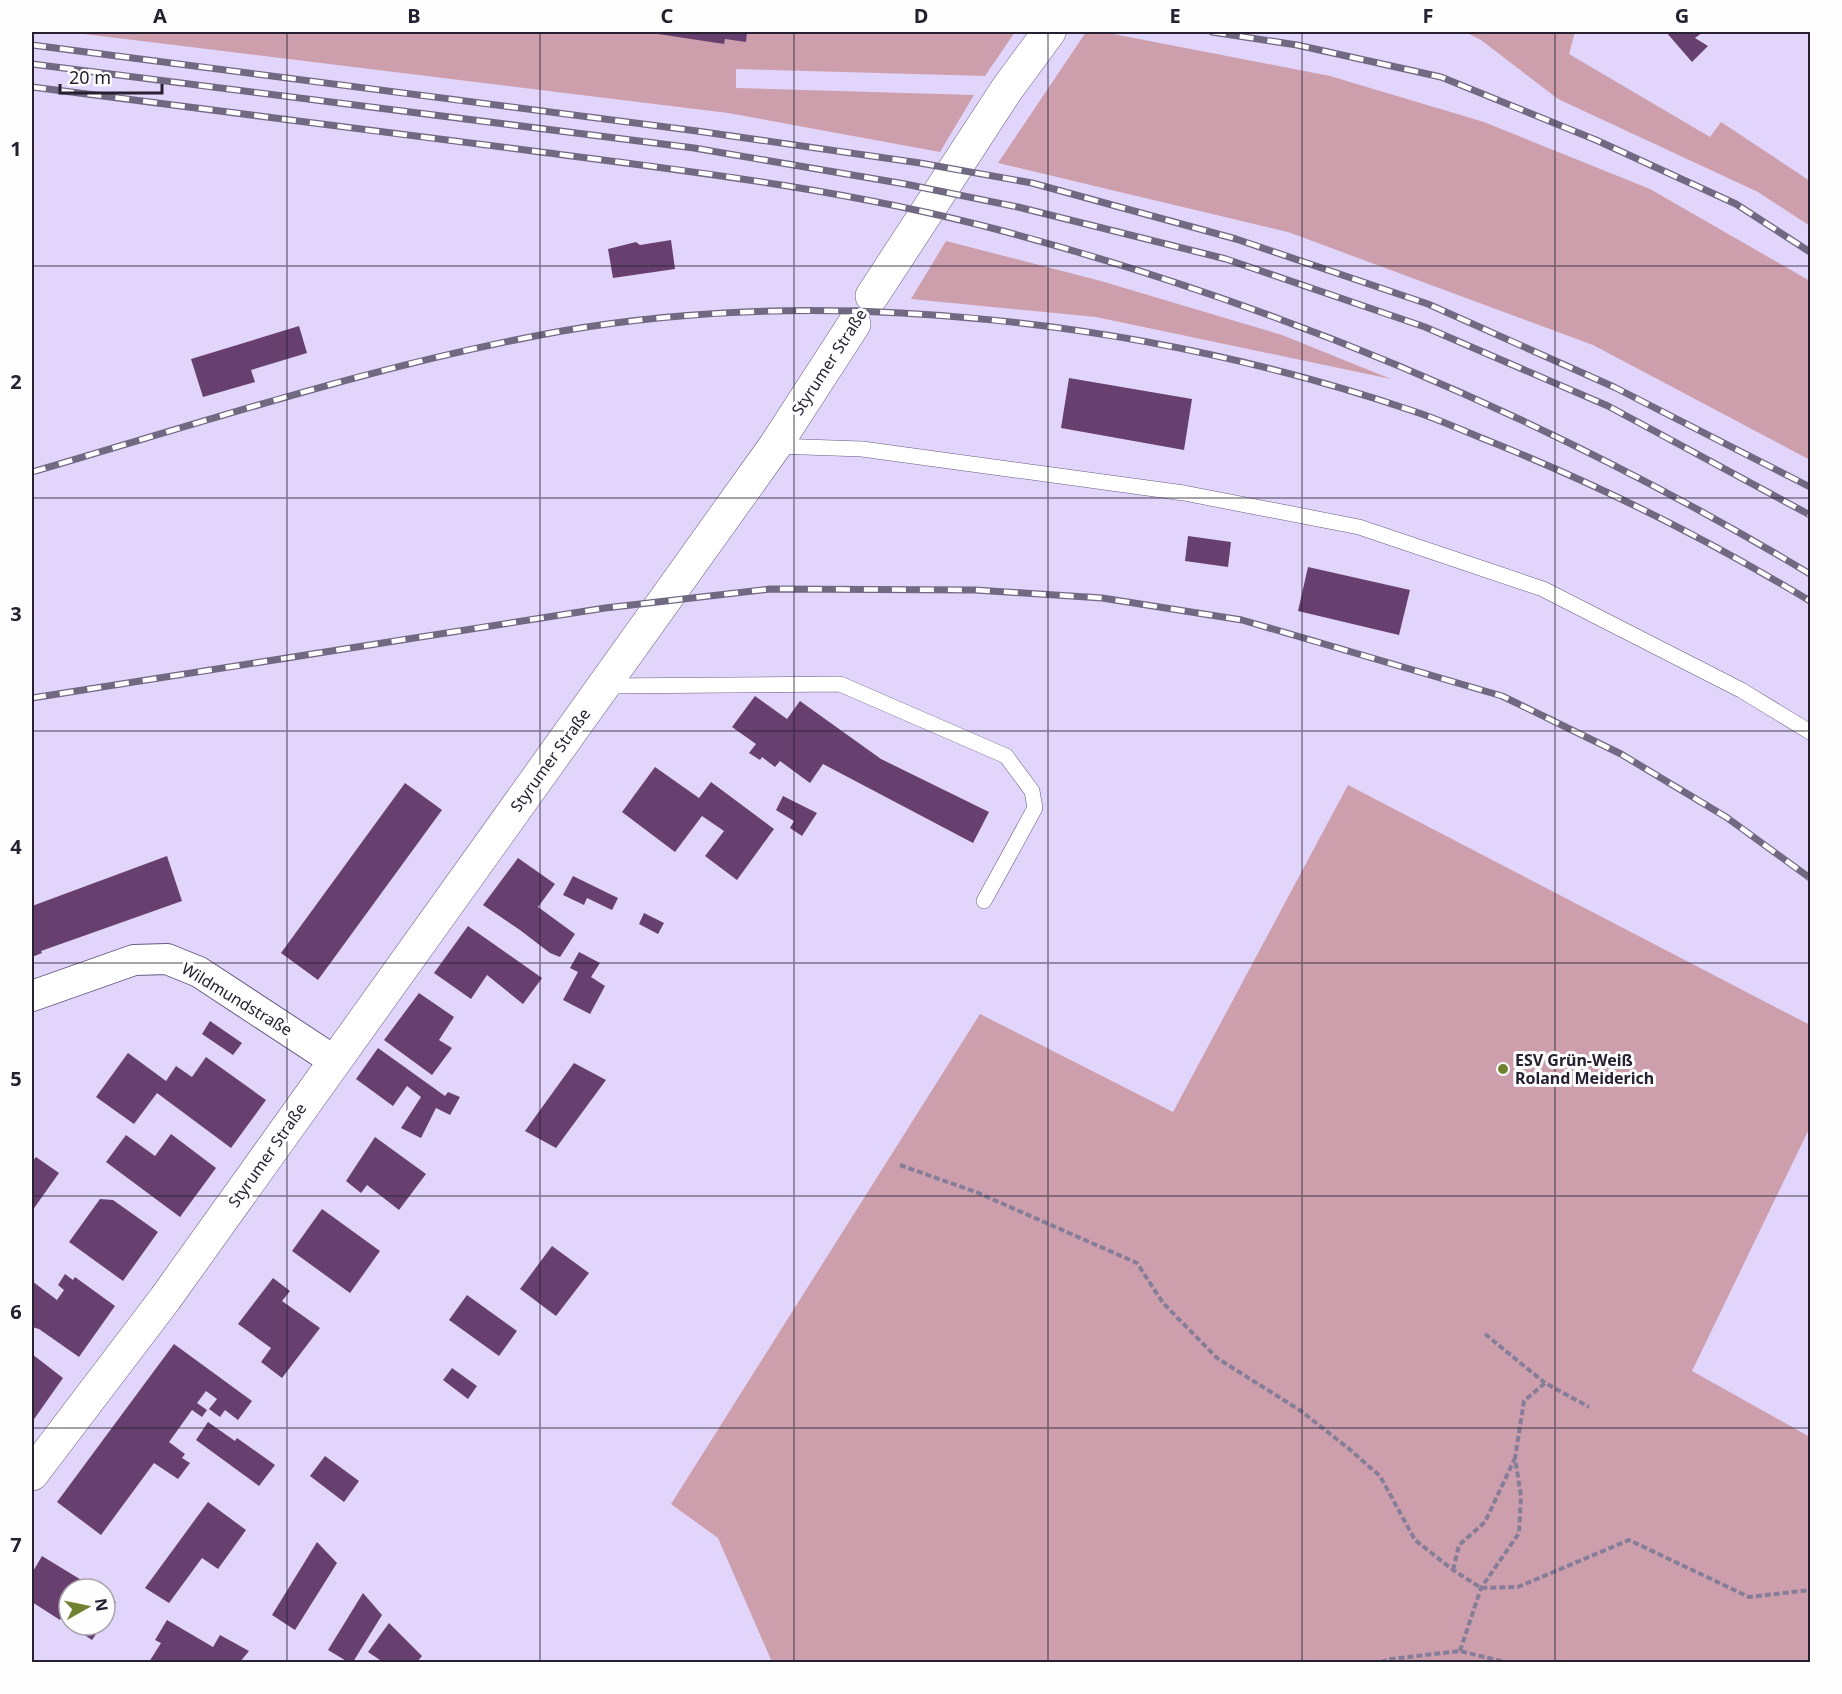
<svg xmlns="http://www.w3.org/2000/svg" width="1842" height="1694" viewBox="0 0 1842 1694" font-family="'Noto Sans',sans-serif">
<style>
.green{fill:#cd9fac}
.building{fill:#674070}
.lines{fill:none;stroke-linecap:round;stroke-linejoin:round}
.service-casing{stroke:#685a82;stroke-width:16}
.minor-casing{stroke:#685a82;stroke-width:32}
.tertiary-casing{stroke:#685a82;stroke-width:34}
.path{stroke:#867d99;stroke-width:4;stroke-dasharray:6 3;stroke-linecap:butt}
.service{stroke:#fff;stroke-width:15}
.minor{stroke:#fff;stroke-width:30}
.tertiary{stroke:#fff;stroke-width:33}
.rail-casing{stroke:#716881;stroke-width:7}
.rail{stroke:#fefefe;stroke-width:4.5;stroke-dasharray:14;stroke-linecap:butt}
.grid{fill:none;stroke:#262031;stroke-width:1.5;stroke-opacity:0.55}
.poi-dot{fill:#708231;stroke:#fefefe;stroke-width:2}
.labels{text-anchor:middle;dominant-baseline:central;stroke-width:6;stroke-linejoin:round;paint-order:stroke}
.street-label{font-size:16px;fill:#262031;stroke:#fefefe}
.poi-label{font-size:16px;font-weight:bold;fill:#262031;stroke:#fefefe;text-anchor:start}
.neatline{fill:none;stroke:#262031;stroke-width:2}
.grid-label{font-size:20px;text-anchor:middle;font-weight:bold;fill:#262031}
</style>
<rect width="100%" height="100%" fill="#e2d5fb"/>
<path class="green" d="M68,32H1015L985,76L736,69V88L974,95L940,152L728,113Z
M1086,32H1103L1330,76L1484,122L1650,189L1810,281V460L1593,345L1288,232L998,163Z
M1465,32H1575L1569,54L1710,137L1721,122L1810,181V226L1758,192L1558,99L1481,40Z
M946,241L1101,281L1282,335L1391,379L1096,317L911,299Z
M1348,785L1810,1025V1127L1692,1371L1810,1437V1662H772L718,1538L671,1504L980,1014L1173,1112Z"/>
<path class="building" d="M645,32H747L746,42L725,39L724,44Z
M1666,32H1703L1695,38L1708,46L1692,62Z
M671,240L675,269L613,278L608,249L636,242L640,245Z
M299,326L307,353L251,370L255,382L203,397L191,359Z
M1069,378L1192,399L1184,450L1061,428Z
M1188,536L1231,542L1228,567L1185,561Z
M1308,567L1410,590L1399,635L1298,611Z
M755,696L787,719L800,701L881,759L989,812L973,843L823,764L810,783L780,761L775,767L762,757L760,760L749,753L756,744L732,727Z
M655,767L699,798L711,782L774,829L737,880L705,856L724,831L702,816L675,852L622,812Z
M405,783L442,810L318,980L281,953Z
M783,796L817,813L802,836L790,828L794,821L776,810Z
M167,856L182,901L41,951L42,953L32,957V906Z
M518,858L555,884L538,907L575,934L560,957L550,953L520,930L483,905Z
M573,876L618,898L612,910L587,898L584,905L563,895Z
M644,913L664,923L658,934L639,924Z
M468,926L542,978L523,1004L487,975L471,999L434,973Z
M579,952L600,963L591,977L605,986L590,1014L563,1000L578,972L570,968Z
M419,993L454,1017L439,1040L452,1048L432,1075L384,1040Z
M210,1021L242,1043L233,1055L202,1034Z
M378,1048L445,1096L448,1092L460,1097L450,1115L436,1108L421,1138L401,1128L421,1097L407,1086L393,1106L356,1079Z
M128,1053L166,1081L176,1066L192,1077L206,1057L266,1100L231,1148L157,1093L134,1124L96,1097Z
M574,1063L606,1080L556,1148L525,1131Z
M171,1134L216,1168L180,1217L106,1162L126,1135L155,1156Z
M375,1137L426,1174L399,1210L367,1185L361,1193L346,1181Z
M36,1157L59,1173L32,1211V1162Z
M100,1199L113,1200L158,1232L123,1281L69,1242Z
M322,1209L380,1251L350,1293L292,1251Z
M552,1246L589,1273L556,1316L520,1289Z
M65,1274L73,1280L75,1277L115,1306L79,1357L39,1329L32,1327V1281L57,1300L64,1290L58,1285Z
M273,1278L290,1291L282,1301L320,1328L282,1378L261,1362L271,1348L238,1324Z
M467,1295L517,1331L499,1356L449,1320Z
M174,1344L252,1401L238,1420L225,1410L220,1417L209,1409L217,1399L206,1391L197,1403L207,1410L202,1417L192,1410L169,1442L185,1454L182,1458L190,1463L178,1479L154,1463L101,1535L57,1502Z
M32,1354L63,1378L32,1422Z
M452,1368L477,1386L468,1399L443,1380Z
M208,1422L235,1441L237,1438L275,1465L259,1486L196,1440Z
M325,1456L359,1481L344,1502L310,1476Z
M208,1502L246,1530L218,1569L202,1558L169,1603L145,1588Z
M317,1542L337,1563L295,1630L272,1615Z
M42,1556L96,1589H69V1614L65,1611L60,1620L32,1602V1573Z
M363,1593L382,1615L353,1662H348L328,1650Z
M105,1595L116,1602L105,1620Z
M167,1620L213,1647L220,1635L249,1651L240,1662H149L161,1643L155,1640Z
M389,1623L422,1656L417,1662H383L368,1652Z
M76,1625H102L92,1640L74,1628Z"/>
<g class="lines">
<g class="service-casing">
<path id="service" d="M775,446L862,449L1184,493L1359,527L1543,589L1741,690L1810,732
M603,686L840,684L1006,756L1032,791L1035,808L984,901"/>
</g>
<g class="minor-casing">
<path id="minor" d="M32,996L134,960L167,959L199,972L333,1060"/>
</g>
<g class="tertiary-casing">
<path id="tertiary" d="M872,296L1007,89L1049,32
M32,1474L165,1299L775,446L854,324"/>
</g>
<path class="path" d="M900,1165L976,1192L1137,1263L1163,1303L1217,1358L1301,1411L1348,1448L1380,1476L1415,1540L1453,1570L1481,1588L1518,1587L1629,1540L1749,1597L1810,1590
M1485,1334L1545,1383
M1453,1570L1459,1545L1485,1522L1515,1458
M1460,1651L1481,1588L1519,1533L1521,1496L1515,1458L1524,1401L1545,1383L1589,1407
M1381,1662L1391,1659L1460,1651L1505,1662"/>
<use href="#service" class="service"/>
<use href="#minor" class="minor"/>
<use href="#tertiary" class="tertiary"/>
<g class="rail-casing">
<path id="rail" d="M1212,32L1297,45L1441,77L1596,140L1736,204L1810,252
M32,45L697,131L920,163L1032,183L1236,239L1428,304L1614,387L1810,487
M32,64L694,148L905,184L1018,207L1226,259L1425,327L1608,406L1810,515
M32,87C199,108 366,130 533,151C690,171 850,190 1003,231C1286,307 1559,423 1810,574
M32,472C207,421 382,363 562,331C837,284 1153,322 1416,412C1443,421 1468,433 1494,443C1603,487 1709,540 1810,601
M32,698L605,608L770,589L975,590L1102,598L1242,620L1502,696L1621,754L1726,817L1810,878"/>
</g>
<use href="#rail" class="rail"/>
</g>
<path class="grid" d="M287,32V1662M540,32V1662M794,32V1662M1048,32V1662M1302,32V1662M1555,32V1662M32,266H1810M32,498H1810M32,731H1810M32,963H1810M32,1196H1810M32,1428H1810"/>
<circle class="poi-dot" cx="1503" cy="1069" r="6"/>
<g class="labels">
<g class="street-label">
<text transform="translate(829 362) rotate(-57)">Styrumer Straße</text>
<text transform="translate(550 760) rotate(-54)">Styrumer Straße</text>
<text transform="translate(237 999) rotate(31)">Wildmundstraße</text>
<text transform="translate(267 1155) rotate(-55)">Styrumer Straße</text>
</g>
<g class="poi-label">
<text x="1515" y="1060">ESV Grün-Weiß<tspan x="1515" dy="18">Roland Meiderich</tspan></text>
</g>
</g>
<rect width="1842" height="1694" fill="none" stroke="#fefefe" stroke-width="66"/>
<g transform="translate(87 1607) rotate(81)"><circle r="28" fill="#fefefe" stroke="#a8a5ac" stroke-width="1.5"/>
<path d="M0-4.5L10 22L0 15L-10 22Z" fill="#708231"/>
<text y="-9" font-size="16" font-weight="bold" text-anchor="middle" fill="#262031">N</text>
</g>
<path d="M60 84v9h102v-9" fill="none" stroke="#262031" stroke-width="3"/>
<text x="69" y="84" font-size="18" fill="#262031" stroke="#fefefe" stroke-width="4.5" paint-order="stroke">20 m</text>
<rect x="33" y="33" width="1776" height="1628" class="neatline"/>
<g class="grid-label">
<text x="160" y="23">A</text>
<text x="414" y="23">B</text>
<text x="667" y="23">C</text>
<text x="921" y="23">D</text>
<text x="1175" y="23">E</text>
<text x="1428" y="23">F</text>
<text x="1682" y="23">G</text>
<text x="16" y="156">1</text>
<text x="16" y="389">2</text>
<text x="16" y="621">3</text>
<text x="16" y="854">4</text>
<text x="16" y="1086">5</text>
<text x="16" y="1319">6</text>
<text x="16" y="1552">7</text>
</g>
</svg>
